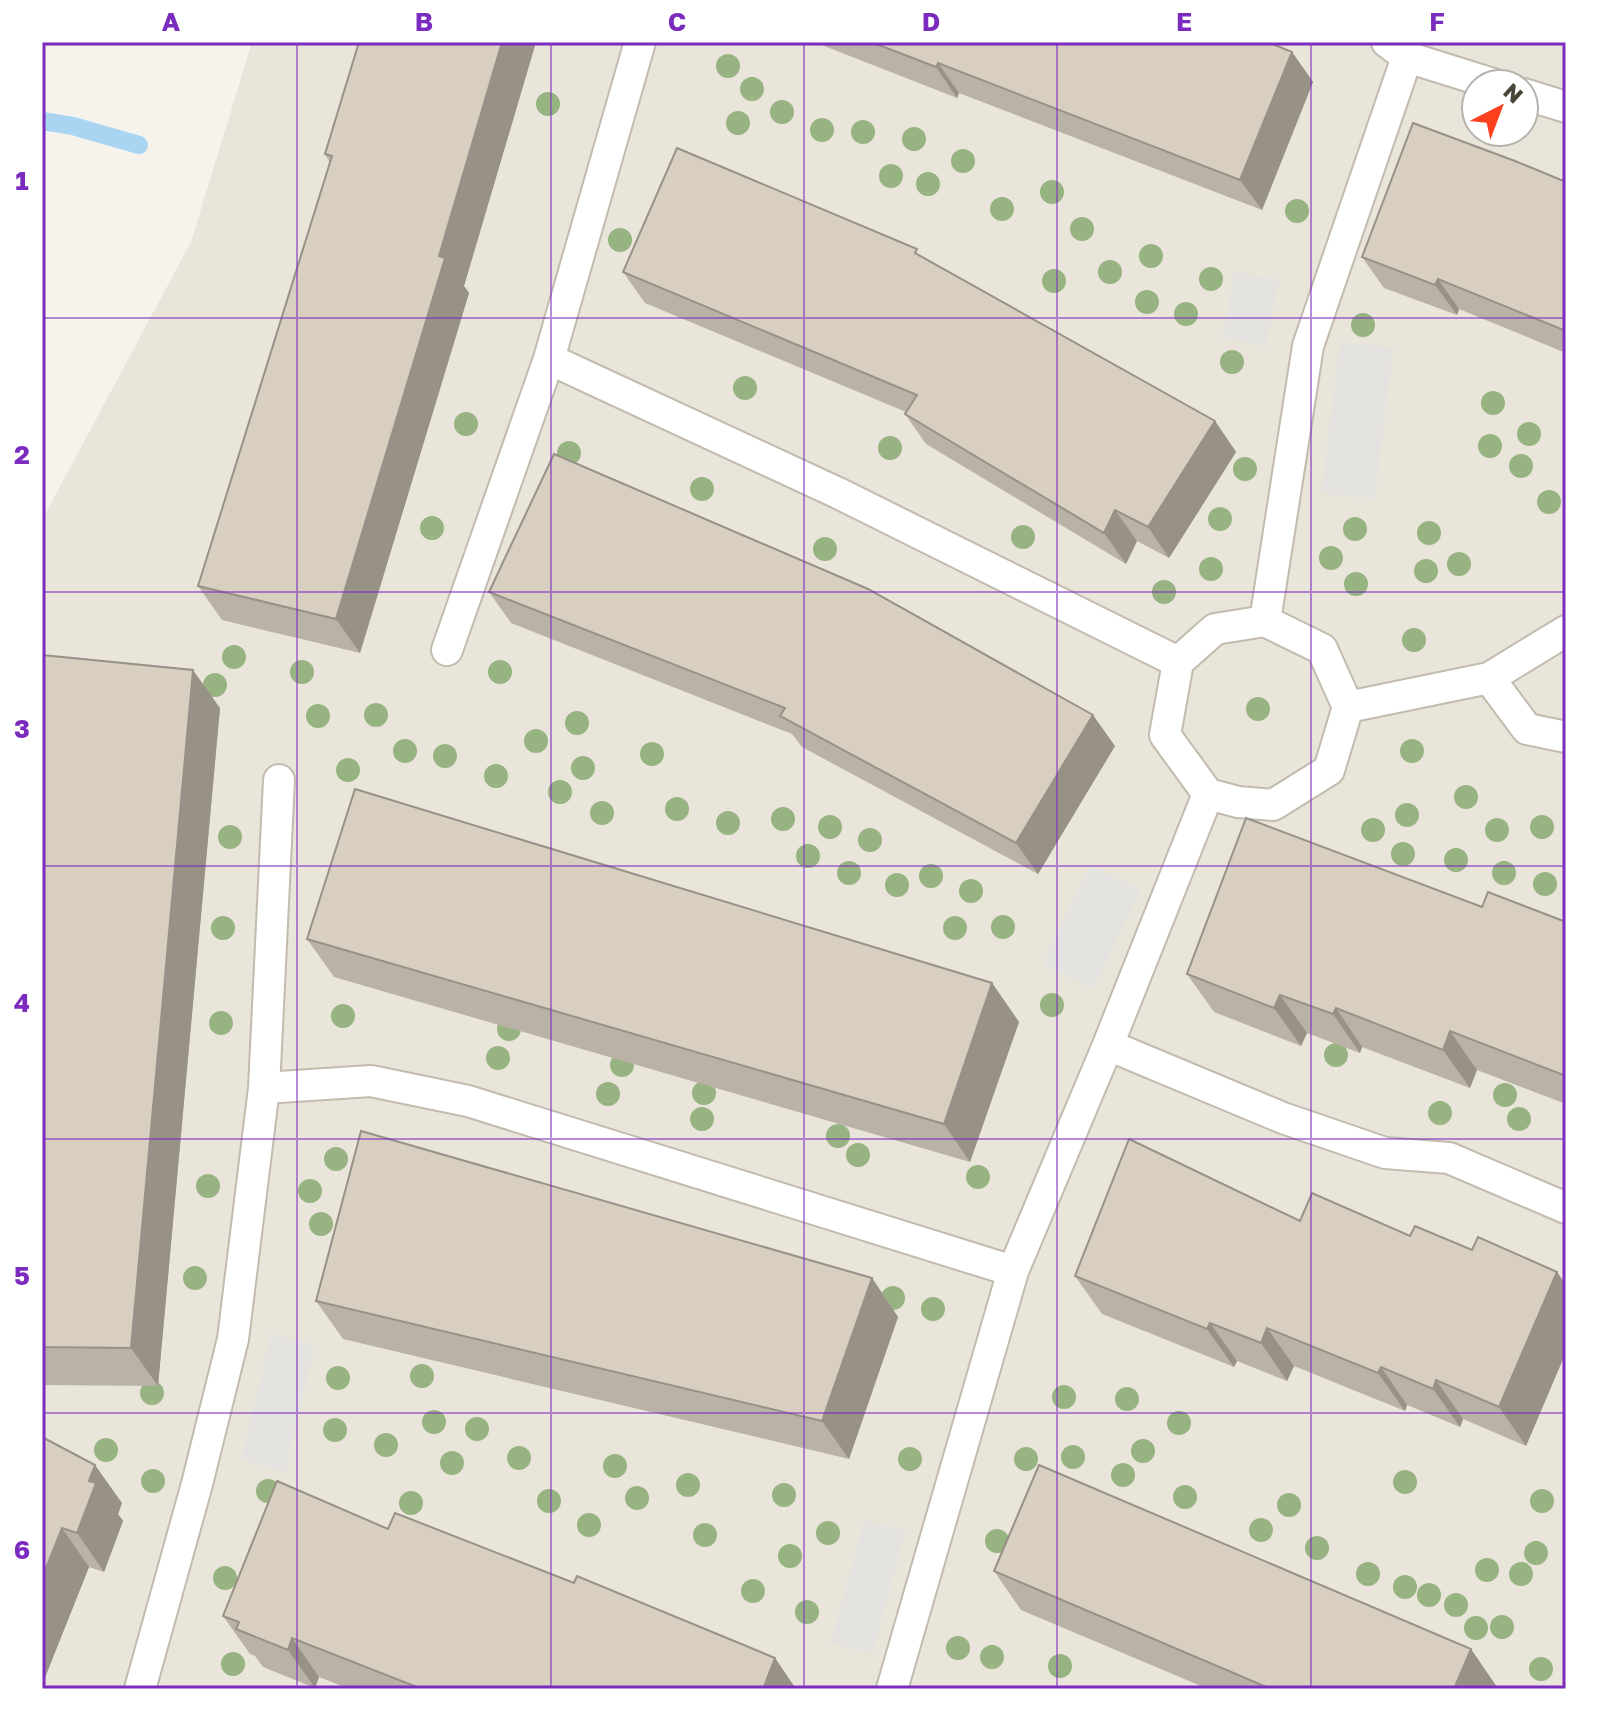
<svg xmlns="http://www.w3.org/2000/svg" width="1608" height="1731" viewBox="0 0 1608 1731" font-family="'Golos Text',sans-serif">
<style>
.residential{fill:#eae5da;fill-rule:evenodd}
.parking{fill:#e5e3e0}
.lines{fill:none;stroke-linecap:round;stroke-linejoin:round}
.stream{stroke:#a9d4f2;stroke-width:18}
.lane-casing{stroke:#c2bbae;stroke-width:34}
.lane{stroke:#fff;stroke-width:30}
.tree{fill:#97b381}
.wall{fill:#bab2a6}
.shaded-wall{fill:#979187}
.building{fill:#d8cfc1;stroke:#979187;stroke-width:2}
.grid{fill:none;stroke:#7b2cbf;stroke-width:2;stroke-opacity:0.55}
.neatline{fill:none;stroke:#7b2cbf;stroke-width:3}
.grid-label{font-size:26px;text-anchor:middle;font-weight:bold;fill:#7b2cbf}
</style>
<rect width="100%" height="100%" fill="#f6f3ec"/>
<path class="residential" d="M252,42H1566V1689H42V520L191,242ZM1476,84H1524V132H1476Z"/>
<path class="parking" d="M1235,272L1279,280L1266,346L1222,338Z
M1340,342L1393,348L1375,499L1321,493Z
M1090,866L1141,890L1093,989L1042,964Z
M271,1334L315,1345L285,1472L241,1460Z
M864,1520L905,1531L873,1654L831,1643Z"/>
<g class="lines">
<path class="stream" d="M42,121L73,126L139,145"/>
<g class="lane-casing">
<path id="lane" d="M640,42L549,359L838,493L1178,662
M1387,42L1407,57L1493,84
M1524,94L1566,107
M1265,621L1308,346L1407,57
M1265,621L1322,649L1348,707L1329,770L1273,805L1238,802L1208,794L1165,735L1178,662L1215,629Z
M1566,631L1489,678L1527,729L1566,737
M447,650L549,359
M1348,707L1489,678
M279,780L264,1088L371,1081L468,1101L1013,1271L1108,1045
M1208,794L1108,1045L1283,1118L1385,1153L1449,1158L1566,1208
M140,1689L197,1484L233,1339L264,1088
M892,1689L1013,1271"/>
</g>
<use href="#lane" class="lane"/>
</g>
<g class="tree">
<circle cx="728" cy="66" r="12"/>
<circle cx="752" cy="89" r="12"/>
<circle cx="548" cy="104" r="12"/>
<circle cx="782" cy="112" r="12"/>
<circle cx="738" cy="123" r="12"/>
<circle cx="822" cy="130" r="12"/>
<circle cx="863" cy="132" r="12"/>
<circle cx="914" cy="139" r="12"/>
<circle cx="963" cy="161" r="12"/>
<circle cx="891" cy="176" r="12"/>
<circle cx="928" cy="184" r="12"/>
<circle cx="1052" cy="192" r="12"/>
<circle cx="1002" cy="209" r="12"/>
<circle cx="1297" cy="211" r="12"/>
<circle cx="1082" cy="229" r="12"/>
<circle cx="620" cy="240" r="12"/>
<circle cx="1151" cy="256" r="12"/>
<circle cx="1110" cy="272" r="12"/>
<circle cx="1211" cy="279" r="12"/>
<circle cx="1054" cy="281" r="12"/>
<circle cx="1147" cy="302" r="12"/>
<circle cx="1186" cy="314" r="12"/>
<circle cx="1363" cy="325" r="12"/>
<circle cx="1232" cy="362" r="12"/>
<circle cx="745" cy="388" r="12"/>
<circle cx="1493" cy="403" r="12"/>
<circle cx="466" cy="424" r="12"/>
<circle cx="1529" cy="434" r="12"/>
<circle cx="1490" cy="446" r="12"/>
<circle cx="890" cy="448" r="12"/>
<circle cx="569" cy="453" r="12"/>
<circle cx="1521" cy="466" r="12"/>
<circle cx="1245" cy="469" r="12"/>
<circle cx="702" cy="489" r="12"/>
<circle cx="1549" cy="502" r="12"/>
<circle cx="1220" cy="519" r="12"/>
<circle cx="432" cy="528" r="12"/>
<circle cx="1355" cy="529" r="12"/>
<circle cx="1429" cy="533" r="12"/>
<circle cx="1023" cy="537" r="12"/>
<circle cx="825" cy="549" r="12"/>
<circle cx="1331" cy="558" r="12"/>
<circle cx="1459" cy="564" r="12"/>
<circle cx="1211" cy="569" r="12"/>
<circle cx="1426" cy="571" r="12"/>
<circle cx="1356" cy="584" r="12"/>
<circle cx="1164" cy="592" r="12"/>
<circle cx="1414" cy="640" r="12"/>
<circle cx="234" cy="657" r="12"/>
<circle cx="302" cy="672" r="12"/>
<circle cx="500" cy="672" r="12"/>
<circle cx="215" cy="685" r="12"/>
<circle cx="1258" cy="709" r="12"/>
<circle cx="376" cy="715" r="12"/>
<circle cx="318" cy="716" r="12"/>
<circle cx="577" cy="723" r="12"/>
<circle cx="536" cy="741" r="12"/>
<circle cx="405" cy="751" r="12"/>
<circle cx="1412" cy="751" r="12"/>
<circle cx="652" cy="754" r="12"/>
<circle cx="445" cy="756" r="12"/>
<circle cx="583" cy="768" r="12"/>
<circle cx="348" cy="770" r="12"/>
<circle cx="496" cy="776" r="12"/>
<circle cx="560" cy="792" r="12"/>
<circle cx="1466" cy="797" r="12"/>
<circle cx="677" cy="809" r="12"/>
<circle cx="602" cy="813" r="12"/>
<circle cx="1407" cy="815" r="12"/>
<circle cx="783" cy="819" r="12"/>
<circle cx="728" cy="823" r="12"/>
<circle cx="830" cy="827" r="12"/>
<circle cx="1542" cy="827" r="12"/>
<circle cx="1373" cy="830" r="12"/>
<circle cx="1497" cy="830" r="12"/>
<circle cx="230" cy="837" r="12"/>
<circle cx="870" cy="840" r="12"/>
<circle cx="1403" cy="854" r="12"/>
<circle cx="808" cy="856" r="12"/>
<circle cx="1456" cy="860" r="12"/>
<circle cx="849" cy="873" r="12"/>
<circle cx="1504" cy="873" r="12"/>
<circle cx="931" cy="876" r="12"/>
<circle cx="1545" cy="884" r="12"/>
<circle cx="897" cy="885" r="12"/>
<circle cx="971" cy="891" r="12"/>
<circle cx="1003" cy="927" r="12"/>
<circle cx="223" cy="928" r="12"/>
<circle cx="955" cy="928" r="12"/>
<circle cx="1052" cy="1005" r="12"/>
<circle cx="343" cy="1016" r="12"/>
<circle cx="221" cy="1023" r="12"/>
<circle cx="509" cy="1029" r="12"/>
<circle cx="1336" cy="1055" r="12"/>
<circle cx="498" cy="1058" r="12"/>
<circle cx="622" cy="1065" r="12"/>
<circle cx="704" cy="1093" r="12"/>
<circle cx="608" cy="1094" r="12"/>
<circle cx="1505" cy="1095" r="12"/>
<circle cx="1440" cy="1113" r="12"/>
<circle cx="702" cy="1119" r="12"/>
<circle cx="1519" cy="1119" r="12"/>
<circle cx="838" cy="1136" r="12"/>
<circle cx="858" cy="1155" r="12"/>
<circle cx="336" cy="1159" r="12"/>
<circle cx="978" cy="1177" r="12"/>
<circle cx="208" cy="1186" r="12"/>
<circle cx="310" cy="1191" r="12"/>
<circle cx="321" cy="1224" r="12"/>
<circle cx="195" cy="1278" r="12"/>
<circle cx="893" cy="1298" r="12"/>
<circle cx="933" cy="1309" r="12"/>
<circle cx="422" cy="1376" r="12"/>
<circle cx="338" cy="1378" r="12"/>
<circle cx="152" cy="1393" r="12"/>
<circle cx="1064" cy="1397" r="12"/>
<circle cx="1127" cy="1399" r="12"/>
<circle cx="434" cy="1422" r="12"/>
<circle cx="1179" cy="1423" r="12"/>
<circle cx="477" cy="1429" r="12"/>
<circle cx="335" cy="1430" r="12"/>
<circle cx="386" cy="1445" r="12"/>
<circle cx="106" cy="1450" r="12"/>
<circle cx="1143" cy="1451" r="12"/>
<circle cx="1073" cy="1457" r="12"/>
<circle cx="519" cy="1458" r="12"/>
<circle cx="910" cy="1459" r="12"/>
<circle cx="1026" cy="1459" r="12"/>
<circle cx="452" cy="1463" r="12"/>
<circle cx="615" cy="1466" r="12"/>
<circle cx="1123" cy="1475" r="12"/>
<circle cx="153" cy="1481" r="12"/>
<circle cx="1405" cy="1482" r="12"/>
<circle cx="688" cy="1485" r="12"/>
<circle cx="268" cy="1491" r="12"/>
<circle cx="784" cy="1495" r="12"/>
<circle cx="1185" cy="1497" r="12"/>
<circle cx="637" cy="1498" r="12"/>
<circle cx="549" cy="1501" r="12"/>
<circle cx="1542" cy="1501" r="12"/>
<circle cx="411" cy="1503" r="12"/>
<circle cx="1289" cy="1505" r="12"/>
<circle cx="589" cy="1525" r="12"/>
<circle cx="1261" cy="1530" r="12"/>
<circle cx="828" cy="1533" r="12"/>
<circle cx="705" cy="1535" r="12"/>
<circle cx="997" cy="1541" r="12"/>
<circle cx="1317" cy="1548" r="12"/>
<circle cx="1536" cy="1553" r="12"/>
<circle cx="790" cy="1556" r="12"/>
<circle cx="1487" cy="1570" r="12"/>
<circle cx="1368" cy="1574" r="12"/>
<circle cx="1521" cy="1574" r="12"/>
<circle cx="225" cy="1578" r="12"/>
<circle cx="1405" cy="1587" r="12"/>
<circle cx="753" cy="1591" r="12"/>
<circle cx="1429" cy="1595" r="12"/>
<circle cx="1456" cy="1605" r="12"/>
<circle cx="807" cy="1612" r="12"/>
<circle cx="1502" cy="1627" r="12"/>
<circle cx="1476" cy="1628" r="12"/>
<circle cx="958" cy="1648" r="12"/>
<circle cx="992" cy="1657" r="12"/>
<circle cx="233" cy="1664" r="12"/>
<circle cx="1060" cy="1666" r="12"/>
<circle cx="1541" cy="1669" r="12"/>
</g>
<path class="wall" d="M359,42H536L464,286L469,293L360,653L222,620L198,586L330,163L325,154Z
M814,42H1268L1292,52L1313,82L1262,210L959,93L957,98Z
M1566,182V353L1459,309L1457,315L1384,288L1362,257Z
M623,272L1215,421L1236,452L1169,558L1137,541L1126,564L926,444L905,414L906,412L645,303Z
M489,592L1115,746L1038,874L802,747L792,734L511,623Z
M42,655L220,708L158,1386L42,1385Z
M1482,907L1566,922V1104L1477,1070L1470,1088L1362,1047L1360,1053L1307,1033L1301,1046L1214,1012L1187,974Z
M307,939L992,983L1019,1022L970,1162L334,977Z
M1410,1236L1557,1272L1566,1285V1352L1526,1446L1463,1419L1460,1427L1407,1405L1405,1411L1294,1366L1287,1381L1237,1361L1234,1367L1102,1314L1075,1276Z
M872,1278L898,1317L849,1459L343,1339L316,1301Z
M42,1437L122,1503L118,1514L123,1521L104,1572L89,1567L42,1685Z
M388,1529L574,1583L775,1658L796,1689H350L319,1677L315,1688L263,1667L255,1656L250,1654L223,1616Z
M994,1571L1497,1687V1689H1208L1021,1610Z"/>
<path class="shaded-wall" d="M502,42H536L464,286L469,293L360,653L336,619L439,256Z
M1292,52L1313,82L1262,210L1240,180Z
M938,63L959,93L957,98L936,67Z
M1438,279L1459,309L1457,315L1435,285Z
M1215,421L1236,452L1169,558L1148,527Z
M1115,510L1137,541L1126,564L1104,533Z
M193,670L220,708L158,1386L131,1348Z
M1093,715L1115,746L1038,874L1016,843Z
M992,983L1019,1022L970,1162L944,1124Z
M1280,995L1307,1033L1301,1046L1274,1008Z
M1336,1008L1362,1047L1360,1053L1333,1014Z
M1450,1031L1477,1070L1470,1088L1443,1050Z
M1557,1272L1566,1285V1352L1526,1446L1499,1407Z
M872,1278L898,1317L849,1459L822,1421Z
M1210,1323L1237,1361L1234,1367L1207,1329Z
M1267,1328L1294,1366L1287,1381L1261,1343Z
M1381,1367L1407,1405L1405,1411L1378,1373Z
M1436,1380L1463,1419L1460,1427L1433,1389Z
M95,1465L122,1503L118,1514L123,1521L104,1572L77,1533L89,1481Z
M62,1528L89,1567L42,1685V1578Z
M292,1638L319,1677L315,1688L288,1650Z
M1471,1649L1497,1687V1689H1454Z
M775,1658L796,1689H763Z"/>
<path class="building" d="M359,42H502L439,256L445,258L336,619L198,586L332,156L325,154Z
M871,42H1268L1292,52L1240,180L938,63L936,67Z
M1413,123L1515,161L1566,182V331L1438,279L1435,285L1362,257Z
M677,148L917,249L915,253L1215,421L1148,527L1115,510L1104,533L905,414L917,395L623,272Z
M554,454L868,589L1093,715L1016,843L780,716L785,708L489,592Z
M42,655L193,670L131,1348L42,1347Z
M355,789L992,983L944,1124L307,939Z
M1246,818L1482,907L1488,892L1566,922V1076L1450,1031L1443,1050L1336,1008L1333,1014L1280,995L1274,1008L1187,974Z
M361,1131L872,1278L822,1421L316,1301Z
M1129,1139L1300,1221L1312,1193L1410,1236L1415,1226L1472,1250L1478,1237L1557,1272L1499,1407L1436,1380L1433,1389L1381,1367L1378,1373L1267,1328L1261,1343L1210,1323L1207,1329L1075,1276Z
M42,1437L95,1465L89,1481L96,1483L77,1533L62,1528L42,1578Z
M1039,1465L1471,1649L1454,1689H1271L994,1571Z
M277,1481L388,1529L395,1513L574,1583L577,1576L775,1658L763,1689H422L292,1638L288,1650L236,1629L239,1622L223,1616Z"/>
<path class="grid" d="M297,42V1689M551,42V1689M804,42V1689M1057,42V1689M1311,42V1689M42,318H1566M42,592H1566M42,866H1566M42,1139H1566M42,1413H1566"/>
<rect width="1608" height="1731" fill="none" stroke="#ffffff" stroke-width="88"/>
<g transform="translate(1500 108) rotate(42)"><circle r="38" fill="#ffffff" stroke="#b7b4b0" stroke-width="2"/>
<path d="M0-6L14 30L0 20L-14 30Z" fill="#fc3f1d"/>
<text y="-12" font-size="22" font-weight="bold" text-anchor="middle" fill="#4b4439">N</text>
</g>
<rect x="44" y="44" width="1520" height="1643" class="neatline"/>
<g class="grid-label">
<text x="171" y="31">A</text>
<text x="424" y="31">B</text>
<text x="677" y="31">C</text>
<text x="931" y="31">D</text>
<text x="1184" y="31">E</text>
<text x="1437" y="31">F</text>
<text x="22" y="190">1</text>
<text x="22" y="464">2</text>
<text x="22" y="738">3</text>
<text x="22" y="1012">4</text>
<text x="22" y="1285">5</text>
<text x="22" y="1559">6</text>
</g>
</svg>
